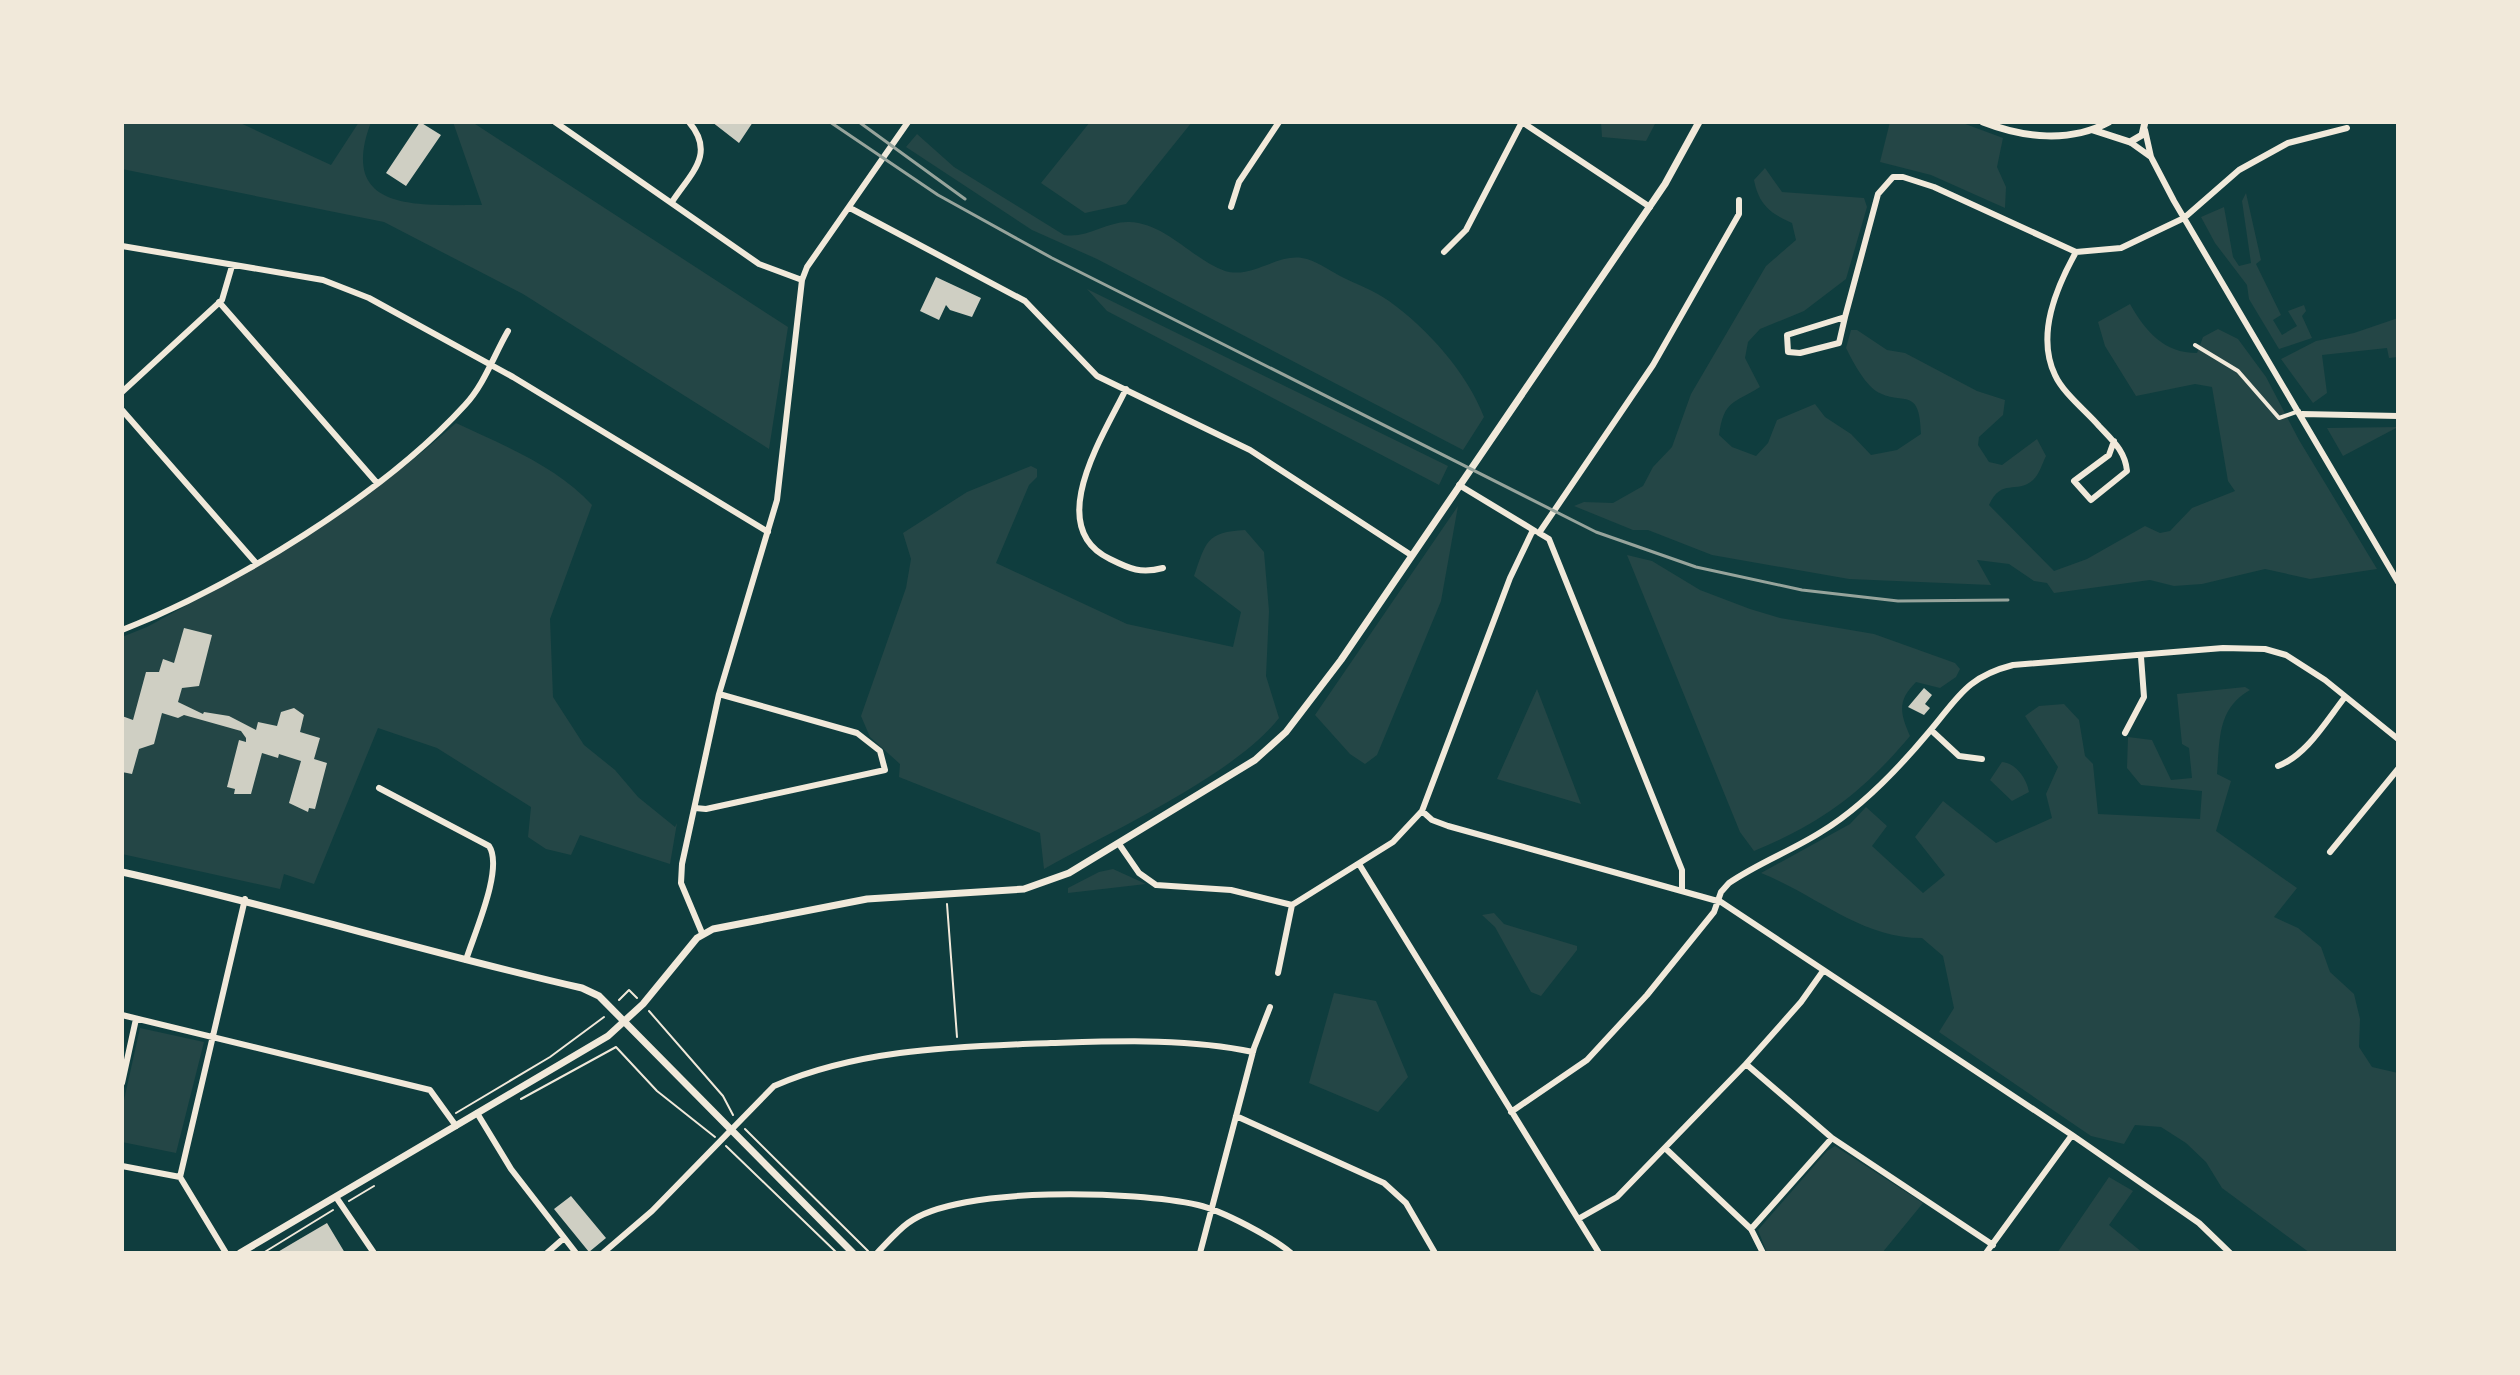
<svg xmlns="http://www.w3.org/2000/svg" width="2520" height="1375" viewBox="0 0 2520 1375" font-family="Lora,serif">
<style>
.green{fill:#244646}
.building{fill:#cfcfc3}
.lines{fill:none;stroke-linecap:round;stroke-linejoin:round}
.path{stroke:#f1e9da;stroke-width:2}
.pedestrian{stroke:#f1e9da;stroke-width:4}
.minor{stroke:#f1e9da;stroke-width:6}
.tertiary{stroke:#f1e9da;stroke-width:7}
.rail{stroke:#97a49c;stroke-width:3}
</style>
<rect width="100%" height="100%" fill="#0f3d3e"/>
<path class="green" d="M122,122H238L331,165L359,122H371C337,213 418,205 482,205L453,122H472L788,327L769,449L523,294L384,222L122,169Z
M1090,122H1192L1126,204L1085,213L1041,183Z
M1601,122H1656L1646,141L1602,137Z
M1890,122H1960L2003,138L1997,167L2006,187L2005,208L1931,175L1880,162Z
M917,134L954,167L1064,235C1087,239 1107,221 1129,222C1166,223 1193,260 1225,271C1252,279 1276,254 1302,258C1315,260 1329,270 1340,276C1356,284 1375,291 1389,301C1428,329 1467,373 1484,417L1463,450L1097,259L1032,230L906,147Z
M1765,168L1782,192L1864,198L1867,207L1846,279L1804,311L1760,329L1748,342L1745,358L1760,387C1733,404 1724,400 1719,435L1732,447L1756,456L1768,443L1777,420L1815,404L1825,417L1851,434L1871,455L1897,450L1921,434C1920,384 1902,407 1876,391C1864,383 1852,360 1846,348L1851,330H1857L1887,350L1905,353L1977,391L2005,400L2003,415L1979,437L1978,445L1989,462L2002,465L2037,439L2046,456C2042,464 2039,475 2033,480C2016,495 2002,477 1989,505L2054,571L2087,559L2145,526L2160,533L2170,531L2192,508L2235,491L2228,481L2212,387L2195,384L2136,396L2105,346L2098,322L2130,304C2146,332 2164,353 2197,353L2203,337L2218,329L2238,339L2266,377L2299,440L2377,569L2310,579L2265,569L2202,584L2174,586L2150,580L2054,593L2047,583L2034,581L2009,564L1977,560L1991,585L1849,579L1712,555L1648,530H1633L1574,506L1584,502L1613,503L1643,486L1653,467L1672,447L1691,394L1766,266L1796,240L1792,223C1770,213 1759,205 1754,180Z
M2246,193L2261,260L2256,264L2281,315L2273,320L2282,335L2297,326L2288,311L2304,305L2306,311L2302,316L2312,338L2279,349L2249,299L2247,285L2215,243L2201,217L2224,207L2233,257L2239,266L2251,263L2242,201Z
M1087,289L1448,466L1439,485L1107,311Z
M2398,318V357L2389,358L2387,348L2322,355L2327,393L2313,403L2281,359L2316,341L2354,333Z
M456,423C501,444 558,467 592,505L550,619L553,697L584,745L615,770L638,797L675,827L677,823L670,864L580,835L571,855L546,849L528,837L531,807L437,748L378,728L314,884L284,874L280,889L122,854V637L147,627C259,566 360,509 456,423Z
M2398,427L2343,456L2327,428Z
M1031,466L1037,469V477L1029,485L996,563L1127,624L1233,647L1241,612L1194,576C1206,542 1206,532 1245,530L1264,552L1269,611L1266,676L1279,718C1235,775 1109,832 1044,869L1040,833L899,777L900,764L870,737L861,716L906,588L911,559L903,533L967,492Z
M1458,506L1441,601L1377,755L1365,764L1350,754L1315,715Z
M1627,555L1652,561L1700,590L1750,609L1780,618L1874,634L1955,663L1960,669L1956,677L1940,688L1916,682C1897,701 1900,713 1910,736C1863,792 1822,823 1754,851L1740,832Z
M2245,687L2250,690C2217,709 2220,739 2217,774L2231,781L2216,831L2297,888L2274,917L2298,928L2321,947L2330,972L2354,994L2360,1019L2359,1047L2372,1067L2398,1073V1253H2310L2222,1188L2206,1162L2186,1143L2161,1127L2135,1125L2124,1144L2091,1136L1939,1032L1954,1008L1943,956L1922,938C1860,938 1817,895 1761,873L1850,824L1866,807L1887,826L1872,846L1923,893L1945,875L1915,837L1943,801L1996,843L2052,818L2046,794L2058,767L2025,716L2039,706L2064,704L2079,720L2085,756L2093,764L2098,814L2200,819L2202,791L2141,785L2127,768L2128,737L2152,740L2171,780L2192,778L2189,748L2182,744L2177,694Z
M1537,689L1581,804L1497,779Z
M2002,762C2016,763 2027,779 2029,792L2012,801L1990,780Z
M1113,869L1146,884L1068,893V888L1099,872Z
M1494,913L1504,924L1577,946V950L1541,996L1531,992L1495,927L1482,915Z
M1334,993L1376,1001L1408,1077L1378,1112L1309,1083Z
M140,1028L204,1042L176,1153L122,1142V1109Z
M1835,1146L1923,1203L1882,1253H1767L1758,1230L1827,1151Z
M2109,1177L2133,1191L2109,1225L2143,1253H2057Z"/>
<path class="building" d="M420,122L441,135L406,186L386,173Z
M712,122H753L739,143Z
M936,277L981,298L972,317L950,310L946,305L939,320L920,311Z
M184,628L212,635L199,686L182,688L178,702L203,714L204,712L229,716L256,730L258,722L277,726L281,712L294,708L304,715L300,732L320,738L314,759L327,763L315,809L309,808L308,812L289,803L301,761L279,754L278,758L262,753L251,794H234L235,789L227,787L239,740L246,742V738L241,731L184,715L178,718L162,713L154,744L139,749L132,774L122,772V716L133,720L146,672H159L163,659L174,663Z
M1924,688L1932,695L1925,704L1930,708L1924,715L1908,707Z
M571,1196L606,1238L589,1252L554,1209Z
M327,1223L345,1253H276L298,1240Z"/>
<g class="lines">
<path class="path" d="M947,904L957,1037
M619,1000L629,990L637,998
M649,1011L723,1096L733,1115
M521,1099L616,1047L657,1091L715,1137
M456,1113L550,1057L604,1017
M745,1129L868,1251
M726,1146L837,1253
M349,1201L374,1186
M263,1253L333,1210"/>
<path class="pedestrian" d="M2195,345L2238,371L2279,418L2299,411"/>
<path class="minor" d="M555,122L759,264L802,280
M1522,122L1650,207
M2145,130L2151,157L2174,201L2398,582
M2130,142L2151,157
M672,202C691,173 716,154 689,122
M1231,207L1239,182L1279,122
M850,208L1025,301L1097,376L1250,450L1411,555
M122,246L323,280L369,298L513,377L768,532
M1444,252L1466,230L1522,122
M2076,252C2056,288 2036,335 2055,375C2063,393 2086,411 2099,426C2113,441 2125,451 2127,471L2091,500L2074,481L2109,455L2114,441
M219,302L377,483
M1845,317L1839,343L1800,353L1788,352L1787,335L1845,317L1878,194L1893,177H1903L1934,187L2076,252L2121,248L2184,218L2239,170L2288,143L2347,128
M1126,389C1105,433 1042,527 1110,559C1130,569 1141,574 1163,568
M122,392L222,300L232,266
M122,410L256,563
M2302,414L2398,416
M1459,485L1535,531
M122,630C234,586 384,494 465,405C484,385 494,355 508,331
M1931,730L1959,756L1982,759
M2125,733L2144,697L2141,657
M2278,766C2307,755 2326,721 2345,697
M379,788L489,846C504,868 474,934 466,960
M695,808L706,809L885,770L880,751L857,733L719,694
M1422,811L1432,820L1448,826L1721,902L2072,1135L2199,1223L2230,1253
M1119,844L1139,873L1156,885L1231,890L1292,905L1393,842L1422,811L1510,578L1533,530
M2330,852L2398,769
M1359,864L1599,1253
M1682,890V870L1549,539L1539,533L1653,365L1739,214V200
M702,933L681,883L682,864L719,694L777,500L802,280L807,267L908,122
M1278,973L1292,905
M122,1015L430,1090L456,1126
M1746,1064L1832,1138L1993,1245
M122,1083L136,1019
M1511,1112L1587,1060L1647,995L1714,912L1721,892L1729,883C1758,863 1791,851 1821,832C1861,808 1899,768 1929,732C1958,698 1966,677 2013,665L2223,648L2265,649L2286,655L2325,680L2398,739
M477,1113L511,1169L576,1253
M1236,1116L1384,1183L1406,1203L1435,1253
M1665,1148L1751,1229L1763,1253
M122,1166L180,1177
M336,1197L374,1253
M1578,1219L1617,1197L1746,1064L1801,1002L1823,971
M1751,1229L1832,1138
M226,1253L180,1177L245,899
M547,1253L564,1238
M603,1253L652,1211L774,1086C862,1048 957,1047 1051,1043C1118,1041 1188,1038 1253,1052
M877,1253C887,1243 897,1231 908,1223C958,1185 1137,1191 1198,1205C1223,1211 1272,1237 1291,1253
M1200,1253L1254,1048L1270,1007
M1986,1253L2072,1135"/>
<path class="tertiary" d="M1983,122C2024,138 2070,143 2109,122
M2093,130L2130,142L2142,135L2145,122
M122,872C277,906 427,953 582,988L599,996L853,1253
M240,1253L608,1036L643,1004L697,938L713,929L867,899L1024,889L1069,873L1255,760L1286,732L1341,660L1665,184L1699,122"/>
<path class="rail" d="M830,122L938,195L1052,258L1596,532L1696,567L1802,590L1898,601L2008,600
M859,122L965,199"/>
</g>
<rect width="2520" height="1375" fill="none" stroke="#f1e9da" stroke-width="248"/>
</svg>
